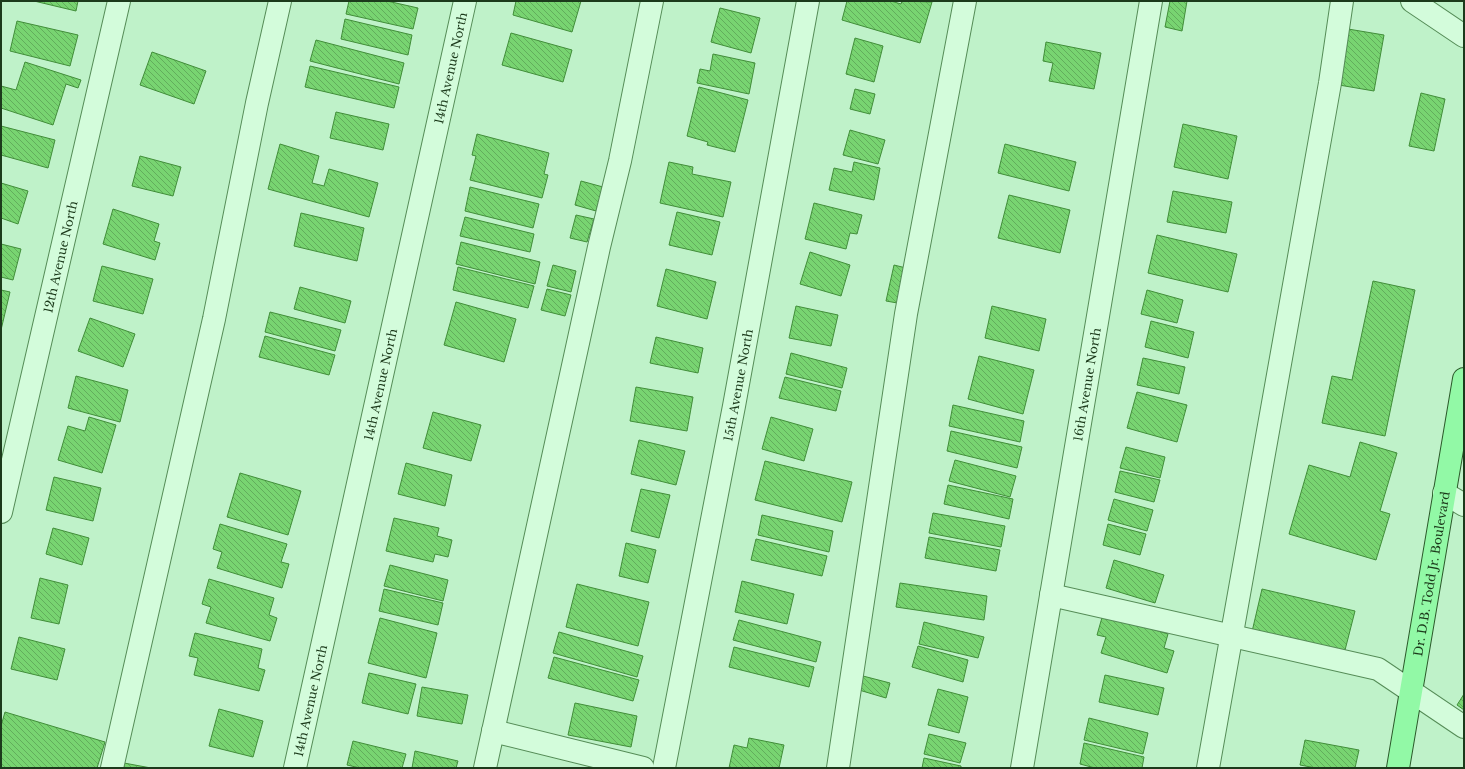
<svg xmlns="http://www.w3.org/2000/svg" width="1465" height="769" viewBox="0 0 1465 769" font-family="'Libre Baskerville',serif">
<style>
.building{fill:url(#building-back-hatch);stroke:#418e39}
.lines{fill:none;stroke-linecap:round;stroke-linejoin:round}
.minor-casing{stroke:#558c57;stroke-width:24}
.major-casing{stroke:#2b592a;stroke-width:24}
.minor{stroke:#d3fcdb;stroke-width:22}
.major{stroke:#92f9a6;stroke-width:22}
.labels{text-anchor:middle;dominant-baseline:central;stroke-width:3.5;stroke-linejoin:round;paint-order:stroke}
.street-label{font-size:12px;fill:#1c3a1b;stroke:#cff9d8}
</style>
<defs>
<pattern id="building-back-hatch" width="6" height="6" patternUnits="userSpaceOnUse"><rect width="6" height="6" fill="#78d471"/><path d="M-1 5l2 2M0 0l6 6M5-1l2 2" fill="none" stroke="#62ad5c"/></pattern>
</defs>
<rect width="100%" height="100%" fill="#bff2c9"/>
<path class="building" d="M34,1H78L76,11Z
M349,1H387L418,8L413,29L346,14Z
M516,1H581L572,32L513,15Z
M847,1H891L901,4L902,1L932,2L920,43L842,20Z
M1170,1H1187L1182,31L1165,27Z
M720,8L760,18L751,53L711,42Z
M345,19L412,35L408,55L341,39Z
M17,21L78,35L70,66L10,51Z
M1348,29L1384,35L1374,91L1339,85Z
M511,33L572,50L563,82L502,65Z
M855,38L883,46L874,82L846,74Z
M316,40L404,63L399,84L310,61Z
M1046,42L1101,53L1094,89L1049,81L1053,63L1043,61Z
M152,52L206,71L194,104L140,85Z
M713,54L755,63L749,94L697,83L700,69L710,71Z
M25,62L81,80L78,88L66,84L53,125L1,108V86L16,90Z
M310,66L399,87L394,108L305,87Z
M699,87L748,100L735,152L707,145L708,142L687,136Z
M855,89L875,94L870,114L850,109Z
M1421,93L1445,99L1434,151L1409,146Z
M336,112L389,124L383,150L330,138Z
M1183,124L1237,136L1228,179L1174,167Z
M1,126L55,140L48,168L1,155Z
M850,130L885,140L878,164L843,155Z
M477,134L549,153L544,174L548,175L542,198L470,180L476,156L472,155Z
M280,144L319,156L312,183L324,186L329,169L378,183L369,217L268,189Z
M1005,144L1076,162L1069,191L998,173Z
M140,156L181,167L173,196L132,186Z
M669,162L693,167L692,174L731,182L723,217L660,203Z
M854,162L880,168L874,200L829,190L834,168L852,172Z
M581,181L603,187L596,211L575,205Z
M1,183L28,191L18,224L1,218Z
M470,187L539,204L533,228L465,211Z
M1173,191L1232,202L1226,233L1167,222Z
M1009,195L1070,210L1060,253L998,238Z
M814,203L862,215L857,234L850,233L846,249L805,239Z
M113,209L159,224L154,241L160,243L155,260L103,244Z
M677,212L720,222L712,255L669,245Z
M301,213L364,228L357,261L294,246Z
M576,215L594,219L587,242L570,238Z
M465,217L534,234L530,252L460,236Z
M1157,235L1237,254L1228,292L1148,273Z
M461,242L540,262L535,284L456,264Z
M1,244L21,249L13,280L1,277Z
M810,252L850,265L841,296L800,284Z
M553,265L576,271L571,292L547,286Z
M894,265L910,269L903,304L886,301Z
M102,266L153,279L143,314L93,301Z
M458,267L534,286L528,308L453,290Z
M666,269L716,282L707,319L657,306Z
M1373,281L1415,290L1385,436L1322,423L1332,376L1352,380Z
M300,287L351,301L345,323L294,309Z
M547,289L571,295L565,316L541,310Z
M1,290L10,292L1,330Z
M1147,290L1183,300L1177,323L1141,314Z
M456,302L516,319L504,362L444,345Z
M796,306L838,315L831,346L789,338Z
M992,306L1046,319L1039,351L985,338Z
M270,312L341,330L335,351L265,332Z
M90,318L135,334L123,367L78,351Z
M1151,321L1194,332L1188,358L1145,347Z
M265,336L335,355L329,375L259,357Z
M656,337L703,348L698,373L650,363Z
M791,353L847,368L842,388L786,374Z
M979,356L1034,370L1023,414L968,399Z
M1143,358L1185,367L1179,394L1137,385Z
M76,376L128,390L120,422L68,408Z
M785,377L841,391L836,411L779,398Z
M636,387L693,397L687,431L630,421Z
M1137,392L1187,405L1177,442L1127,428Z
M953,405L1024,421L1020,442L949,426Z
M433,412L481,425L471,461L423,448Z
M89,417L116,425L102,473L58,460L68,426L85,431Z
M771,417L813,429L804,461L762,449Z
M951,431L1022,447L1017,468L947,451Z
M639,440L685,451L676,485L631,474Z
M1360,442L1397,453L1380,511L1390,514L1376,560L1289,534L1309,465L1350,477Z
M1126,447L1165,457L1160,478L1120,468Z
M955,460L1016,476L1010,497L949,481Z
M765,461L852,482L842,522L755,500Z
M406,463L452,475L445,506L398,494Z
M1120,471L1160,480L1154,502L1115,492Z
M240,473L301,491L288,535L227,517Z
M54,477L101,488L93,521L46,510Z
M948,485L1013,499L1009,519L944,504Z
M641,489L670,495L659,538L631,531Z
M1114,499L1153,510L1147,531L1108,520Z
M933,513L1005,526L1001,547L929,533Z
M762,515L833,531L829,552L758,535Z
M394,518L439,528L437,536L452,540L448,557L435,554L433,562L386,551Z
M220,524L287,544L281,562L289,564L282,588L217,568L222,552L213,549Z
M1108,524L1146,534L1140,555L1103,545Z
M53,528L89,538L82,565L46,554Z
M929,537L1000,550L996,571L925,558Z
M756,539L827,556L822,576L751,560Z
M626,543L656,550L648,583L619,576Z
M1114,560L1164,575L1155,603L1106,588Z
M390,565L448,580L443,601L384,586Z
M40,578L68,585L59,624L31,618Z
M209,579L274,598L269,615L277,618L270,641L206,623L211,607L202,604Z
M742,581L794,594L787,624L735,612Z
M900,583L987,596L984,620L896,607Z
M577,584L649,602L638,646L566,627Z
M384,589L443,603L438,625L379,611Z
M1262,589L1355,611L1343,658L1251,636Z
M1103,614L1168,634L1164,648L1174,651L1167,673L1101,653L1106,637L1097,635Z
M380,618L437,633L426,678L368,663Z
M739,620L821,642L816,662L733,640Z
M924,622L984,637L978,658L919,644Z
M559,632L643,656L637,677L553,653Z
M195,633L262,649L258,668L265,670L259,691L194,675L198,658L189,656Z
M19,637L65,649L57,680L11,669Z
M918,646L968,660L963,682L912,667Z
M734,647L814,667L809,687L729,667Z
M554,657L639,680L633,701L548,678Z
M369,673L416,684L408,714L362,703Z
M1105,675L1164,688L1158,715L1099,702Z
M863,676L890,683L886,698L859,690Z
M422,687L468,695L462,724L417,716Z
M938,689L968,697L959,733L928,725Z
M1464,694V710L1457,705Z
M575,703L637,716L631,747L568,735Z
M219,709L263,721L253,757L209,746Z
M5,712L105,742L97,768H1V726Z
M1089,718L1148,733L1143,754L1084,740Z
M929,734L966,743L960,763L924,754Z
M749,738L784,745L779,768H729L734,745L747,748Z
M1305,740L1359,750L1355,768H1316L1300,765Z
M353,741L406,754L402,768H360L347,765Z
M1084,743L1144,757L1142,768H1095L1080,764Z
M415,751L458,761L456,768H412Z
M924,758L961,766V768H922Z
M124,763L151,768H123Z"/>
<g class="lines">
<g class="minor-casing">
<g id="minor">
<path d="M1412,1L1464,36"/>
<path d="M1444,493L1464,505"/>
<path id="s1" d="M1,512L119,1"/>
<path d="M1051,595L1378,669L1464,727"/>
<path d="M493,731L643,768"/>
<path d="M112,768L214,319L257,103L280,1"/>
<path id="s2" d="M295,768L465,1"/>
<path d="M485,768L599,247L620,161L652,1"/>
<path id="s3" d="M664,768L734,406L808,1"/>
<path d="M838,768L906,314L965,1"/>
<path id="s4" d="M1022,768L1151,1"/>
<path d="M1208,768L1330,83L1342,1"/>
</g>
</g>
<g class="major-casing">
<g id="major">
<path id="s5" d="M1398,768L1464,379"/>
</g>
</g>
<use href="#minor" class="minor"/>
<use href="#major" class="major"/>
</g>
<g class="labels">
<g class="street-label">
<text stroke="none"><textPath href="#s2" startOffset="717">14th Avenue North</textPath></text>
<text stroke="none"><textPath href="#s1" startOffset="262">12th Avenue North</textPath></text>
<text stroke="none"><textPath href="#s4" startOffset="389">16th Avenue North</textPath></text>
<text stroke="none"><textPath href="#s2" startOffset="393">14th Avenue North</textPath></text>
<text stroke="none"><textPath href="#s3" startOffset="390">15th Avenue North</textPath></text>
<text stroke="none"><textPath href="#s5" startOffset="197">Dr. D.B. Todd Jr. Boulevard</textPath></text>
<text stroke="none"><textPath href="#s2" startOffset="69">14th Avenue North</textPath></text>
</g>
</g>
<rect width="1465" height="769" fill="none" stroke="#1c3a1b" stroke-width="4"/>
</svg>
